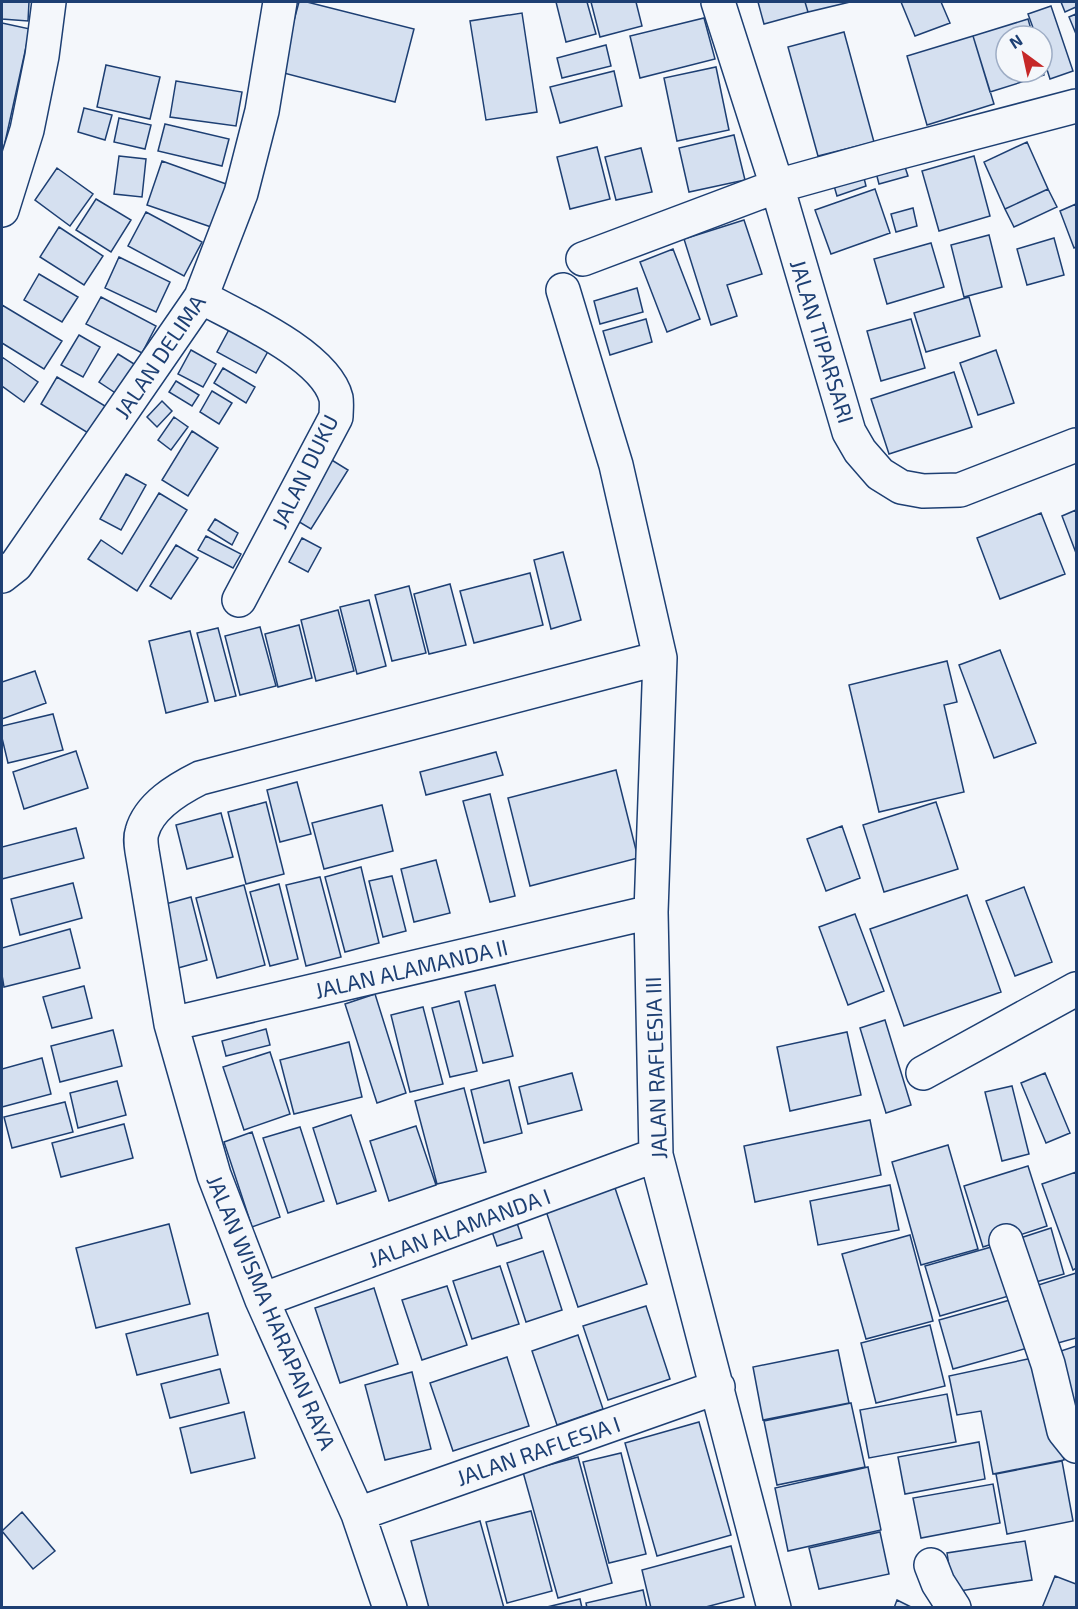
<svg xmlns="http://www.w3.org/2000/svg" width="1078" height="1609" viewBox="0 0 1078 1609" font-family="'Exo 2',sans-serif">
<style>
.building{fill:#d5e0f0;stroke:#1d3f73;stroke-width:1.5}
.lines{fill:none;stroke-linecap:round;stroke-linejoin:round}
.minor-casing{stroke:#1d3f73;stroke-width:36}
.minor{stroke:#f4f7fb;stroke-width:33}
.labels{text-anchor:middle;dominant-baseline:central;stroke-width:4.5;stroke-linejoin:round;paint-order:stroke}
.street-label{font-size:22px;fill:#1d3f73;stroke:#f4f7fb}
</style>
<rect width="100%" height="100%" fill="#f4f7fb"/>
<path class="building" d="M2,2H29L28,21L2,19Z
M299,2H307L414,29L395,102L280,72Z
M556,2H587L596,34L566,42Z
M591,2H636L642,26L600,37Z
M758,2H805L808,12L764,24Z
M805,2H850L808,12Z
M901,2H941L950,23L915,36Z
M1061,2H1076V7L1065,12Z
M1051,6L1073,71L1050,79L1042,54V36H1036L1028,14Z
M522,13L537,112L486,120L470,21Z
M1076,14V34L1069,17Z
M704,18L715,59L640,78L630,36Z
M1028,19L1033,36H1006V72H1042V67L1044,75L990,92L973,36Z
M2,23L30,29L2,156Z
M844,32L874,142L818,156L788,47Z
M973,36L994,104L927,125L907,56Z
M606,45L611,66L562,78L557,58Z
M106,65L160,77L150,119L97,107Z
M716,67L729,130L677,141L664,78Z
M614,71L622,106L560,123L550,87Z
M176,81L242,92L236,126L170,117Z
M84,108L112,115L105,140L78,132Z
M119,118L151,125L145,149L114,142Z
M165,124L229,139L222,166L158,151Z
M734,135L745,180L689,192L679,148Z
M1027,142L1048,189L1005,209L984,162Z
M597,147L610,199L570,209L557,157Z
M641,148L652,192L616,200L605,157Z
M119,156L146,159L142,197L114,194Z
M974,156L990,216L939,231L922,171Z
M902,158L908,176L879,184L874,165Z
M162,161L229,185L214,228L147,205Z
M57,168L93,194L70,226L35,200Z
M862,170L866,186L837,196L832,179Z
M875,189L890,233L831,254L815,210Z
M1048,189L1057,207L1014,227L1005,209Z
M96,199L131,220L111,252L76,230Z
M1076,204V247L1074,248L1060,211Z
M913,208L917,226L896,232L891,214Z
M146,212L202,242L184,276L128,246Z
M744,220L762,274L727,285L737,316L711,325L684,239Z
M59,227L103,256L84,285L40,257Z
M989,235L1002,287L964,297L951,245Z
M1054,238L1064,275L1027,285L1017,249Z
M931,243L944,287L887,304L874,259Z
M673,249L700,319L667,332L640,262Z
M119,257L170,282L156,312L105,288Z
M39,274L78,297L62,322L24,300Z
M637,288L643,312L600,324L594,301Z
M101,297L156,326L142,353L86,324Z
M969,297L980,336L926,352L914,313Z
M2,305L62,341L44,369L2,343Z
M646,319L652,342L610,355L603,331Z
M911,319L925,368L881,381L867,331Z
M232,324L271,346L256,373L217,352Z
M79,335L100,347L83,377L61,365Z
M191,350L216,364L203,387L178,374Z
M996,350L1014,403L978,415L960,363Z
M118,354L139,367L120,396L99,382Z
M2,357L38,382L24,402L2,386Z
M223,368L255,387L246,403L214,383Z
M954,372L972,427L889,454L871,399Z
M57,377L110,409L93,436L41,404Z
M176,381L199,395L192,406L169,392Z
M212,391L232,403L219,424L200,412Z
M162,401L172,411L157,427L147,417Z
M174,417L188,427L171,450L158,440Z
M192,431L218,448L188,496L162,480Z
M322,454L348,470L311,529L286,514Z
M126,474L146,485L121,530L100,519Z
M159,493L187,510L137,591L88,559L101,540L122,554Z
M1076,510V553L1062,516Z
M1041,513L1065,574L1000,599L977,538Z
M215,519L238,533L232,545L208,530Z
M206,536L241,554L233,568L198,550Z
M302,538L321,548L308,572L289,562Z
M176,545L198,558L171,599L150,586Z
M563,552L581,620L551,629L534,560Z
M530,573L543,625L474,643L460,591Z
M450,584L466,645L429,654L414,594Z
M409,586L426,653L392,661L375,595Z
M369,600L386,666L357,674L340,607Z
M338,610L354,671L316,681L301,620Z
M299,625L312,678L278,687L265,634Z
M260,627L276,686L240,695L225,636Z
M218,628L236,696L215,701L197,633Z
M190,631L208,702L166,713L149,641Z
M1000,650L1036,743L994,758L959,665Z
M947,661L957,702L944,705L964,792L879,812L849,685Z
M35,671L46,703L2,719V682Z
M53,714L63,750L8,763L2,738V726Z
M76,751L88,788L24,809L13,772Z
M496,752L503,775L426,795L420,772Z
M616,770L638,858L530,886L508,798Z
M297,782L311,834L280,842L267,790Z
M490,794L515,896L490,902L463,801Z
M266,802L284,874L246,884L228,812Z
M936,802L958,869L884,892L863,825Z
M382,805L393,851L324,869L312,823Z
M221,813L233,857L187,869L176,825Z
M842,826L860,878L826,891L807,839Z
M76,828L84,858L2,879V847Z
M436,860L450,913L414,922L401,869Z
M361,867L379,943L345,952L325,877Z
M392,876L406,931L383,937L369,881Z
M320,877L341,957L306,966L286,885Z
M73,883L82,918L20,935L11,899Z
M279,884L298,959L270,966L250,892Z
M244,885L265,965L217,978L196,898Z
M1024,887L1052,962L1015,976L986,901Z
M967,895L1001,992L904,1026L870,929Z
M191,897L207,960L178,968L162,905Z
M855,914L884,991L848,1005L819,927Z
M70,929L80,968L4,987L2,975V948Z
M495,985L513,1056L483,1063L465,992Z
M84,986L92,1018L52,1028L43,997Z
M375,994L406,1093L377,1103L345,1004Z
M459,1001L477,1071L450,1077L432,1008Z
M423,1007L443,1084L410,1092L391,1015Z
M885,1020L911,1105L886,1113L860,1028Z
M266,1029L270,1045L226,1056L222,1041Z
M113,1030L122,1066L60,1082L51,1046Z
M847,1032L861,1095L790,1111L777,1047Z
M349,1042L362,1097L294,1114L280,1060Z
M270,1052L290,1114L244,1130L223,1067Z
M42,1058L51,1094L2,1107V1069Z
M572,1073L582,1110L528,1124L519,1087Z
M1045,1073L1070,1133L1046,1143L1021,1083Z
M509,1080L522,1133L484,1143L471,1090Z
M117,1081L126,1115L78,1128L70,1093Z
M1012,1086L1029,1154L1002,1161L985,1092Z
M464,1088L486,1172L437,1184L415,1101Z
M65,1102L73,1132L12,1148L4,1117Z
M351,1115L376,1191L337,1204L313,1128Z
M870,1120L881,1175L755,1202L744,1146Z
M124,1124L133,1158L61,1177L52,1143Z
M416,1126L436,1185L389,1201L370,1141Z
M300,1127L324,1201L288,1213L263,1138Z
M252,1132L280,1217L252,1227L224,1142Z
M948,1145L978,1249L921,1265L892,1162Z
M1028,1166L1047,1226L983,1247L964,1186Z
M1076,1172V1268L1073,1270L1042,1184Z
M890,1185L899,1230L818,1245L810,1201Z
M615,1188L647,1284L578,1307L546,1211Z
M513,1211L522,1238L497,1246L488,1220Z
M169,1224L190,1304L96,1328L76,1248Z
M1051,1228L1064,1274L1022,1286L1008,1242Z
M910,1235L933,1321L866,1339L842,1254Z
M1005,1243L1019,1293L940,1316L925,1266Z
M543,1251L562,1310L526,1322L507,1263Z
M500,1266L519,1324L472,1339L453,1281Z
M1076,1273V1338L1047,1346L1029,1288Z
M447,1286L467,1345L422,1360L402,1300Z
M374,1288L398,1364L340,1383L315,1308Z
M1017,1298L1031,1347L953,1369L939,1320Z
M646,1306L670,1379L608,1400L583,1326Z
M208,1313L218,1355L137,1375L126,1334Z
M930,1325L945,1386L876,1403L861,1343Z
M578,1335L603,1409L557,1425L532,1351Z
M1076,1346V1428L1052,1354Z
M838,1350L849,1403L763,1420L753,1367Z
M1042,1356L1064,1460L993,1474L981,1411L957,1415L949,1376Z
M507,1357L529,1426L453,1451L430,1383Z
M220,1369L229,1403L170,1418L161,1384Z
M412,1372L431,1449L385,1460L365,1385Z
M947,1394L956,1442L869,1458L860,1410Z
M851,1403L865,1467L777,1485L764,1421Z
M244,1412L255,1458L191,1473L180,1428Z
M699,1422L731,1535L657,1556L625,1443Z
M979,1442L985,1479L905,1494L898,1457Z
M621,1453L646,1554L609,1563L583,1462Z
M578,1457L612,1583L558,1598L523,1472Z
M1062,1461L1073,1521L1007,1534L996,1474Z
M868,1467L881,1530L788,1551L775,1488Z
M993,1484L1000,1523L921,1538L913,1498Z
M531,1511L552,1591L507,1603L486,1522Z
M22,1512L55,1551L33,1569L2,1531Z
M480,1521L504,1608H429L411,1541Z
M880,1532L889,1574L819,1589L809,1548Z
M1025,1541L1032,1580L953,1592L947,1553Z
M731,1546L744,1597L702,1608H651L642,1570Z
M1055,1576L1076,1584V1608H1042Z
M643,1590L647,1608H587L586,1603Z
M580,1599L582,1608H543Z
M897,1600L913,1608H894Z"/>
<g class="lines">
<g class="minor-casing">
<path id="minor" d="M718,2L777,186L849,432L860,451L880,474L901,487L923,491L960,490L1076,445
M2,210L27,130L42,56L49,2
M583,259L777,186L885,156L1076,106
M563,290L616,465L660,658L651,912L656,1155L774,1608
M201,297C238,317 325,355 336,398C337,404 336,411 336,417L239,600
M2,576L16,565L201,297L241,193L262,111L280,2
M171,1024L651,912
M923,1073L1076,989
M1006,1241L1048,1364L1064,1431L1076,1446
M262,1300L656,1155
M358,1514L718,1387
M931,1565L938,1583L954,1608
M390,1608L358,1514L262,1300L214,1175L171,1024L142,851C141,844 140,838 142,832C149,806 178,789 200,778L660,658"/>
</g>
<use href="#minor" class="minor"/>
</g>
<g class="labels">
<g class="street-label">
<text transform="translate(823 341) rotate(73)">JALAN TIPARSARI</text>
<text transform="translate(159 356) rotate(-56)">JALAN DELIMA</text>
<text transform="translate(304 471) rotate(-64)">JALAN DUKU</text>
<text transform="translate(411 968) rotate(-13)">JALAN ALAMANDA II</text>
<text transform="translate(655 1068) rotate(-92)">JALAN RAFLESIA III</text>
<text transform="translate(459 1227) rotate(-20)">JALAN ALAMANDA I</text>
<text transform="translate(272 1312) rotate(67)">JALAN WISMA HARAPAN RAYA</text>
<text transform="translate(538 1450) rotate(-19)">JALAN RAFLESIA I</text>
</g>
</g>
<rect width="1078" height="1609" fill="none" stroke="#1d3f73" stroke-width="6"/>
<g transform="translate(1024 54) rotate(327)"><circle r="28" fill="#f4f7fb" stroke="#9eadc5" stroke-width="1.5"/>
<path d="M0-4.5L10 22L0 15L-10 22Z" fill="#c62828"/>
<text y="-9" font-size="16" font-weight="bold" text-anchor="middle" fill="#1d3f73">N</text>
</g>
</svg>
